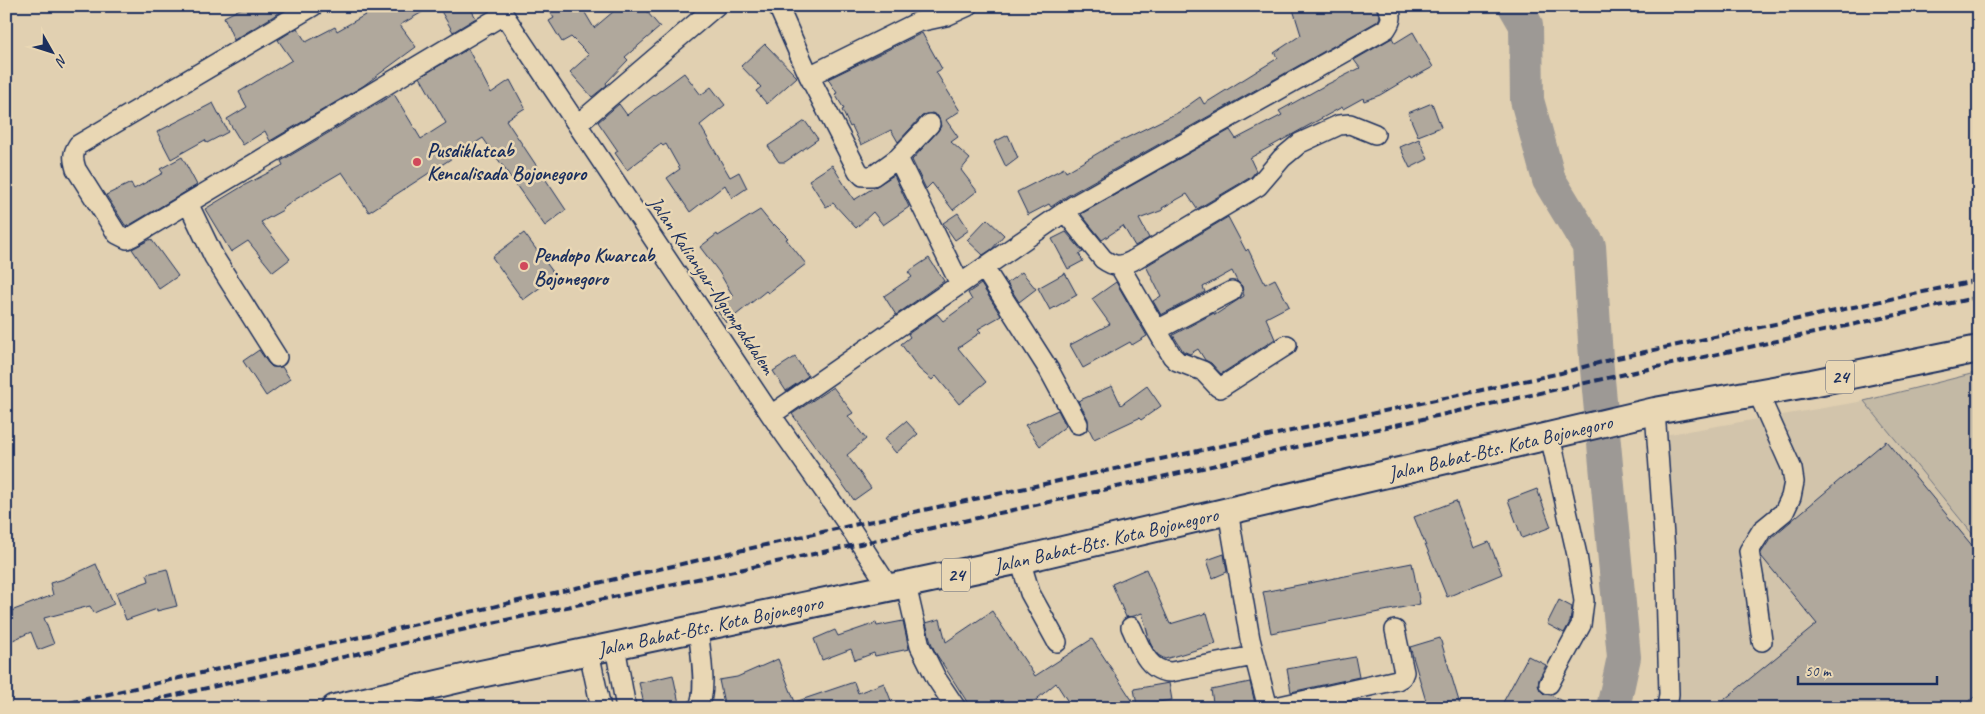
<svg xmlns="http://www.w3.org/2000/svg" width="1985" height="714" viewBox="0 0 1985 714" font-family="Caveat,sans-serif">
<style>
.built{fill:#d2c4ab}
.green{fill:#c3b9a5;stroke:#6f7482}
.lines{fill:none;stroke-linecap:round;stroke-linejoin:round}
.river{stroke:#9d9995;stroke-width:34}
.building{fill:#b0a89c;stroke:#1b2f5e}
.minor-casing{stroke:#1b2f5e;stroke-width:22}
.highway-casing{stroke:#1b2f5e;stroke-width:30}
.minor{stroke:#e9d7b4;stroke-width:19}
.highway{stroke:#e9d7b4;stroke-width:26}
.rail{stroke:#1b2f5e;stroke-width:4;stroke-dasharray:8 4;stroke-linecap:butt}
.poi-dot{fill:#d1495b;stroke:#e9d7b4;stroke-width:2}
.labels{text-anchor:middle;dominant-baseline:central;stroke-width:5;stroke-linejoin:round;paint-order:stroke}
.shield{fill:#e9d7b4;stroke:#596178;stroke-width:1}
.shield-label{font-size:19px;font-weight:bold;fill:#1b2f5e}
.poi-label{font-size:20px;font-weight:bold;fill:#1b2f5e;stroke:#e9d7b4;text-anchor:start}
.street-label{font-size:20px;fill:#1b2f5e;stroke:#e9d7b4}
</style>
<rect width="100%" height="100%" fill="#e1d0b1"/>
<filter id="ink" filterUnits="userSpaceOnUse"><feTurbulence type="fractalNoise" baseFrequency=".02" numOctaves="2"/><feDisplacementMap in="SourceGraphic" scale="10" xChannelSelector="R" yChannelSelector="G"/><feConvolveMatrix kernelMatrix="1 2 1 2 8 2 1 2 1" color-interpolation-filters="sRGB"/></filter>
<g filter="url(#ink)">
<path class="built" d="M1864,401L1979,542V708H1695L1676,703L1664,435Z"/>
<path class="green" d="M1979,372V542L1864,401Z"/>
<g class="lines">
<path class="river" d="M1515,6L1526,25L1527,100L1549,180L1589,246L1596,358L1624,657L1613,708"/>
</g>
<path class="building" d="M246,6H286L287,8L234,40L224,17Z
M369,6H433L400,25L416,47L363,86L270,141L265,131L243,145L227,119L247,107L239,92L292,60L278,40L297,28L306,42L335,27L337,31L372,11Z
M438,6H469L476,18L453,32Z
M546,6H581L594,28L620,6H642L660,27L625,57L628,60L606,83L607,85L592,97L570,72L589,55L571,37L562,42L549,21L554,18Z
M1292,6H1375L1380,17L1378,21L1067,196L1051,207L1049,204L1028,215L1017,192L1064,168L1066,172L1110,146L1179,112L1200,97L1204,104L1278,58L1274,53L1301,35Z
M1413,32L1433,67L1411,79L1410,77L1380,95L1364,101L1363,98L1343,109L1342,107L1250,158L1256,171L1251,177L1197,209L1187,194L1162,208L1163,210L1139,219L1149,238L1135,246L1123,226L1102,240L1081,214L1230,130L1236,139L1282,115L1279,111L1322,87L1360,68L1354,60L1392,38L1395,43Z
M922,33L942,69L936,72L960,111L946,120L958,137L951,142L970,159L961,170L977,191L953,210L932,183L926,189L912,160L938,131L941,126L938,116L932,113L922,116L898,142L891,130L861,145L852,126L850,127L842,110L844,109L835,94L837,93L828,79Z
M765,44L797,77L767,104L756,91L761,87L741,66Z
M468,49L491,93L510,80L525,108L506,120L566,210L545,226L483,138L369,212L342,172L296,199L282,209L283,210L261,222L290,259L273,272L248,241L231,252L205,209L243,186L283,165L281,161L394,94L421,139L446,123L420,77Z
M684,73L701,95L711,87L725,105L700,125L730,177L739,172L747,188L732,198L725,185L690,212L667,178L680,169L666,144L663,146L661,144L627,170L615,153L618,151L598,122L619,104L627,115Z
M213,103L228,132L207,143L205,140L171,159L157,132Z
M1432,103L1441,127L1418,136L1408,113Z
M805,121L818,139L785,162H779L768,146Z
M1008,135L1018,158L1006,167L994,142Z
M1419,139L1428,159L1410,168L1400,147Z
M182,157L197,185L128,226L125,225L106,195L131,183L134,189L163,173L160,169Z
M832,165L854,200L894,175L909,207L883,225L873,212L856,228L833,203L826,207L809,180Z
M760,210L773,226L774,224L788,238L786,239L806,264L768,293L766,291L726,323L716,309L733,296L719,272L700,247L717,234L718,236Z
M958,213L969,230L955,240L943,223Z
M1228,217L1246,251L1248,249L1265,284L1275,279L1289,306L1266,318L1275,339L1221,374L1211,363L1205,360L1198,349L1190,354L1183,351L1173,335L1214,313L1215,315L1244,296L1242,286L1237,281L1232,271L1203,287L1205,292L1161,315L1153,301L1161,296L1146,266Z
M987,219L1004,235L992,249L983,255L967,240Z
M1066,232L1083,252L1079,254L1083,261L1068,269L1052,239Z
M524,233L556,276L523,300L492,257Z
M151,239L178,276L159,289L132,249Z
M929,258L944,281L896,315L884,296L912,277L908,272Z
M1022,272L1036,289L1019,302L1007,283Z
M1065,273L1077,295L1050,310L1038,288Z
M1116,282L1147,336L1132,345L1130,342L1083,368L1070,345L1110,324L1092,299Z
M981,284L1001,316L978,329L981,332L958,348L986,382L959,404L936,376L932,380L919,369L901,344L910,337L908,334L937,314L943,321L972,300L968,293Z
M259,350L268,363L272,367H282L290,379L266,396L243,361Z
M795,357L808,376L786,391L773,371Z
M1112,386L1121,405L1147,386L1161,406L1141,420L1139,418L1094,439L1088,427V419L1078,401Z
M833,387L853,413L848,416L866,439L847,455L871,488L854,500L792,414Z
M1058,410L1066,426L1040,446L1025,425Z
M906,421L918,434L896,453L884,439Z
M1886,441L1979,554V693L1961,708H1714L1817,624L1761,556V553L1771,538Z
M1537,489L1551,527L1522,538L1508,500Z
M1456,501L1474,548L1489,542L1502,574L1447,597L1414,517Z
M1224,554L1227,572L1213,578L1207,560Z
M1412,563L1420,604L1271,633L1263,592Z
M96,564L114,604L94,613L90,606L44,618L54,644L38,650L31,632L6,643V613L53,595L50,583L64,579Z
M167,569L177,606L157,611V609L126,620L116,593L149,581L147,574Z
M1146,569L1170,624L1207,613L1216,644L1165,659L1158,655L1151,645L1142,613L1134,616L1126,617L1112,584Z
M1559,600L1572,607L1570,622L1564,633L1547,624Z
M992,611L1035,676L1092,639L1132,700L1120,708H1072L1056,683L1026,708H971L935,652L931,642L926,623L940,619L946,642Z
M903,621L909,649L875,656L874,653L855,660L851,649L822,660L814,639L835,630L838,636L876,623L877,626Z
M1440,638L1461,708H1428L1411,650L1410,647Z
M1528,656L1546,665L1539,679L1538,685L1540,690L1544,694L1551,695L1574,708H1500Z
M1355,657L1359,677L1291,692L1287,669Z
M778,659L795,702L854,682L858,693L884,683L894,708H725L719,680L737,677Z
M673,675L680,708H645L639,683Z
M1250,682L1256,708H1214L1211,690Z
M1169,683L1172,700L1137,705L1134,689Z"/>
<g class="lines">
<g class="minor-casing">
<path id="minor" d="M313,6L78,145C72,154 73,159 76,169L117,234L127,239L133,236L503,15
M498,6L771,415L849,526L890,589
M778,6L809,76L858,171L863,176H873L898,158L960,284
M809,76L918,22L946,16L968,6
M578,124L716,6
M898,158L930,124
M188,203L214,257L277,357
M1065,212L1103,259C1114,267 1120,267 1132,261L1258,186L1282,158L1300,143L1339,125L1350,124L1375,134
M1120,267L1172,356L1177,361L1203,371L1218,387L1220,388L1287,345
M984,268L1049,370L1078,424
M1157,330L1232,291
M1758,393L1792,469L1794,482L1791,497L1784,512L1762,530L1749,551L1755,586L1762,641
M1655,411L1665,551L1669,694L1667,708
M771,415L1073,206L1386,29C1392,20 1393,15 1387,6
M1228,511L1250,639L1268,708
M1020,560L1030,593L1057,642
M906,585L920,646L936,678L956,708
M1131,627C1140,646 1147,672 1171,672L1254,656
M615,646L626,708
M589,652L601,708
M1549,684L1581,625L1584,601L1577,555L1550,436
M698,708C708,692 700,649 698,629
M1271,708L1397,680L1402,677L1404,672L1395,630"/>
</g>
<g class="highway-casing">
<g id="highway">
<path id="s1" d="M335,708L476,675L1020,560L1655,411L1812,383L1979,349"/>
</g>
</g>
<use href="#minor" class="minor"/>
<use href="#highway" class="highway"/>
<path class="rail" d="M47,708L849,526L1561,373L1617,358L1979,280
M119,708L497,622L860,544L1621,375L1979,297"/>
</g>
</g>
<g class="poi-dot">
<circle cx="417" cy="162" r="5"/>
<circle cx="524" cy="266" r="5"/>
</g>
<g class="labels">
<g class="shield">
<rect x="1826" y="360.5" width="28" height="33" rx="4"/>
<rect x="942" y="558.5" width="28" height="33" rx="4"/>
</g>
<g class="shield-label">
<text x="1840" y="377">24</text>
<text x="956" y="575">24</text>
</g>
<g class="poi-label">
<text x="427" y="150">Pusdiklatcab<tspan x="427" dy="23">Kencalisada Bojonegoro</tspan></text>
<text x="534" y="255">Pendopo Kwarcab<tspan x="534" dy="23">Bojonegoro</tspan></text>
</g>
<g class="street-label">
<text transform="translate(712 285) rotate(56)">Jalan Kalianyar-Ngumpakdalem</text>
<text stroke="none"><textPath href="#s1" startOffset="1194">Jalan Babat-Bts. Kota Bojonegoro</textPath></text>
<text stroke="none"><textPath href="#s1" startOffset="789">Jalan Babat-Bts. Kota Bojonegoro</textPath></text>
<text stroke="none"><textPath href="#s1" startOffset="384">Jalan Babat-Bts. Kota Bojonegoro</textPath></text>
</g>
</g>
<rect width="1985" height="714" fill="none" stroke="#e9d7b4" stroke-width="25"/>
<rect x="12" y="12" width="1960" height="689" fill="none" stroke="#1b2f5e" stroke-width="2" filter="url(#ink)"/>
<g transform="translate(52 52) rotate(129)" stroke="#e9d7b4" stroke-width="4" paint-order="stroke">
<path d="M0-4L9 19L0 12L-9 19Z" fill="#1b2f5e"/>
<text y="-8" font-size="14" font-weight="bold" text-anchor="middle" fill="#1b2f5e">N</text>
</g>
<path d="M1798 676v8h139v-8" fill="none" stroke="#1b2f5e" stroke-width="2.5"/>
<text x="1805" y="676" font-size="15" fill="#1b2f5e" stroke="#e9d7b4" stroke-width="4" paint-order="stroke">50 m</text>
</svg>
